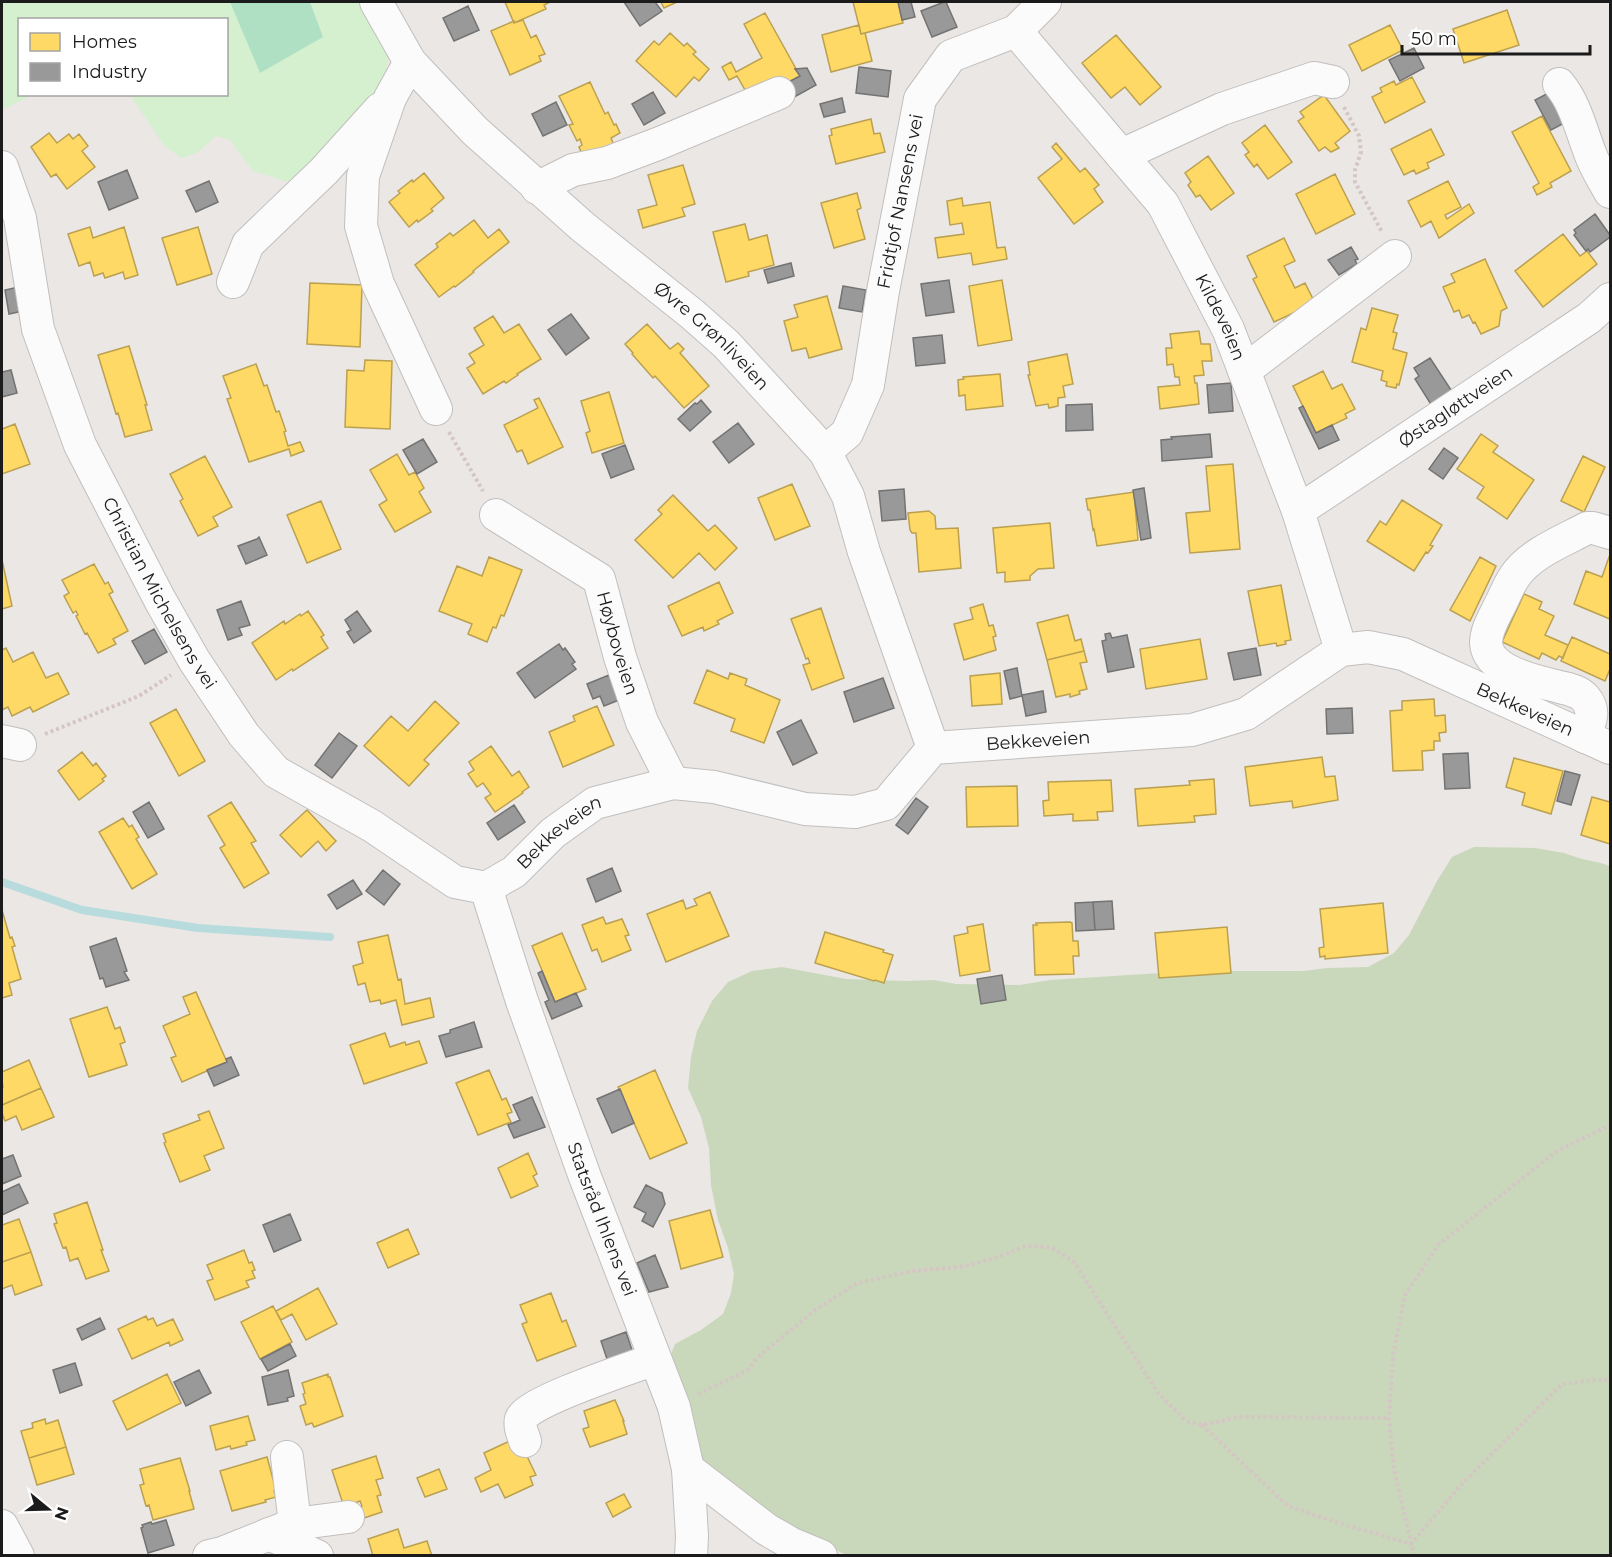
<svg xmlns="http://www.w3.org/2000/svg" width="1612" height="1557" viewBox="0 0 1612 1557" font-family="Montserrat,sans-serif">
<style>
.forest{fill:#c9d8ba}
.park{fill:#d4f0cf}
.pitch{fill:#b0e0c4}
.homes{fill:#ffd966;stroke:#bba050;stroke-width:1.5}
.industry{fill:#999;stroke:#737373;stroke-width:1.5}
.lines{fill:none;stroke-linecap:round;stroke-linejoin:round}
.stream{stroke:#b8dbdd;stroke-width:8}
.minor-casing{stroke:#c1bfbe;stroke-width:34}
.path{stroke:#d5c5c5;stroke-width:4;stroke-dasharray:3 3;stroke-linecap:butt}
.minor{stroke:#fcfbfb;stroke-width:32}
.labels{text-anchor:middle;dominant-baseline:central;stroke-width:6;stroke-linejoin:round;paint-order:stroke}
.street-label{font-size:18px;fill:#1b1b1b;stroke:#fff}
</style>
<rect width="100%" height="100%" fill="#eae7e4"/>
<path class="forest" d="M1474,847L1535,848L1564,853L1582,859L1601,863L1610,866V1555H846L697,1477L667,1365L675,1344L701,1330L723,1314L731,1293L734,1274L728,1248L718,1220L711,1185L709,1148L701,1117L688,1088L691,1057L697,1031L712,1001L728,982L752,971L782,967L846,979L905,981L934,980L956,984L1020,985L1050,980L1161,973L1218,971H1303L1328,968L1368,967L1394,953L1409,935L1437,881L1452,857Z"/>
<path class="park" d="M2,2H359L389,54L382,92L294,184L253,171L230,140L216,136L197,153L181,158L163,144L130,95L226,94V20H20V94L32,95L2,110Z"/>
<path class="pitch" d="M230,2H310L323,37L260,73Z"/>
<path class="homes" d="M505,2H550L544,5L546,9L514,23Z
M661,2H677L664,8Z
M853,2H898L903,23L861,34Z
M1507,10L1519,45L1464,63L1453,29Z
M765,13L800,76L752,102L737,76L729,80L722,67L731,62L736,72L762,58L744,24Z
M523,20L531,38L536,35L545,54L539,56L541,61L510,75L491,31L514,21V23Z
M859,25L861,34L865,33L872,61L831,72L822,35Z
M1390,25L1403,50L1362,71L1349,45Z
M670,33L684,46L687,43L696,52L693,54L709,69L699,81L694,77L676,97L636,61L654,41L659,45Z
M1116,35L1161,87L1140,105L1125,87L1111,98L1082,63Z
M1412,77L1425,102L1385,123L1372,97L1382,92L1380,88L1394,81L1396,85Z
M590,82L605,114L608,112L614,125L616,124L620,133L611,138L615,148L585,161L579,147L582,145L580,139L577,141L569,125L573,124L559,96Z
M1324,95L1350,131L1335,143L1339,148L1331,152L1325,147L1319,151L1298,121L1304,117L1300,112Z
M1542,116L1571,171L1550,183L1552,187L1537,195L1533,187L1539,183L1512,132Z
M871,119L874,134L880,133L885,152L836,164L829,136L832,135L831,129Z
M1265,125L1292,162L1268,179L1257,164L1254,167L1245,155L1249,152L1242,143Z
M1431,129L1444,155L1427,163L1429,168L1416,174L1414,170L1404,175L1391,149Z
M49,133L57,143L69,134L73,139L79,134L88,146L82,151L95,167L67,189L56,174L51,177L31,147Z
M1056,143L1080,172L1085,168L1099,185L1094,189L1103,202L1074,224L1038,178L1062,159L1052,147Z
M1208,156L1234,193L1211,210L1200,195L1196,197L1188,185L1191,182L1185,173Z
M683,165L695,204L682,208L685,216L643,228L638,210L657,205L648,175Z
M424,173L444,198L431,209L433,211L418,222L417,220L409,227L389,202L400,193L398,191L412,180L413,182Z
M1335,174L1355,214L1316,234L1296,194Z
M1448,181L1461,207L1445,215L1447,219L1469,204L1474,213L1439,238L1431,221L1421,227L1408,201Z
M857,193L861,208L857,210L865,239L834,248L821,203Z
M962,198L963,206L990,202L997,248L1005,247L1007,259L973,265L971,253L938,258L935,238L964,234L962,223L950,225L947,201Z
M474,220L488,238L499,229L509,242L473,271L474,272L455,287L454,286L439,297L415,265L438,247L436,244L450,233L453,236Z
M745,224L749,240L767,235L774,265L748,272L749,276L726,282L713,232Z
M90,227L93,238L124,227L138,275L125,279L123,272L105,278L103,273L94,276L90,262L79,266L68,234Z
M198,227L212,274L177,285L162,238Z
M1563,234L1580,256L1587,251L1597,264L1543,307L1515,271Z
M1284,238L1295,261L1284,266L1295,288L1305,283L1315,303L1274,322L1253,279L1257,277L1247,256Z
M1485,259L1507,308L1501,311L1499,326L1481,334L1475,322L1473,323L1469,315L1462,318L1459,310L1454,312L1443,287L1455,282L1451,274Z
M1002,280L1012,340L978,346L969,286Z
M310,283L362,285L360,347L307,344Z
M827,296L842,349L809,358L806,348L792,351L784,321L798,317L794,305Z
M1372,308L1398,315L1393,332L1397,333L1393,349L1407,353L1399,385L1397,384L1396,388L1386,386L1387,382L1381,380L1383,371L1352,362L1361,328L1366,330Z
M493,316L504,333L519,324L541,359L517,374L518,375L506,383L504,381L483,394L467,368L475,363L469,354L484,345L474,328Z
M647,324L670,349L678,343L684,349L680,353L709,386L684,408L655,376L653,378L632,354L633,353L625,344Z
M1199,331L1201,344H1210L1212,361H1202L1204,375L1194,376L1195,383H1197L1199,404L1160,409L1158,387L1180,385L1179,377H1175L1173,364L1167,365L1166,348H1172L1170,334Z
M129,346L147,405H145L152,430L125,437L118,413L116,414L98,355Z
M1067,354L1073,384L1063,386L1065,397L1058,398V406L1049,408L1048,404L1036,406L1028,375H1030L1028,362Z
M365,360L392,361L390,429L345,427L347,370L364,371Z
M256,364L264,386L267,385L276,412L279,411L286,431L284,432L288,446L300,442L304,451L291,456L289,449L249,462L227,399L231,398L223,376Z
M1323,371L1332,389L1342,384L1355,409L1345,414L1347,418L1316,433L1293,386Z
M1000,374L1003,406L966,410L965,395L959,396L958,380L964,379L963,377Z
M609,392L624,443L592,453L586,433L590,431L581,401Z
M539,398L563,447L528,464L522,450L517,452L504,425L538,408L534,400Z
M15,424L30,464L2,474V429Z
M1481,434L1498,446L1493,452L1534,480L1507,519L1477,498L1484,487L1457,469Z
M397,454L409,475L415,472L424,488L419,492L431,512L395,532L379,505L387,500L370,470Z
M205,456L232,507L213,517L218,526L198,536L180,501L183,499L170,474Z
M1583,456L1605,467L1584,512L1561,501Z
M1233,464L1240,549L1190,553L1186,513L1210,511L1206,466Z
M792,484L810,526L775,540L758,498Z
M1134,492L1138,540L1097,546L1094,529L1093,530L1090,510H1088L1086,499Z
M673,495L708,531L715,525L737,548L715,570L699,553L673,578L635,540L662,514L658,510Z
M1402,500L1442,525L1430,545L1433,546L1428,553L1426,552L1414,571L1367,541L1380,521L1386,525Z
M321,501L341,549L307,563L287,515Z
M929,511L935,516L936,529L958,528L961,568L919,572L916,533H912L910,530L908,513Z
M1050,523L1054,568L1038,569L1030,576V580L1005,582V572L997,573L993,528Z
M489,557L522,570L504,616L501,615L496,628L493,627L487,642L468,634L472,624L439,611L457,566L482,576Z
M1480,557L1496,566L1470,621L1450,610Z
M1609,557L1610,558V619L1574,604L1586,571L1602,577Z
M2,560L12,606L2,609Z
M94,564L105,584L108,582L113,592L109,594L128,631L113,639L116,644L98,653L87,633L85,634L76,616L78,615L76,611L73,613L64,596L69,593L62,580Z
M719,582L733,613L717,621L719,624L704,631L703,627L682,636L668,606Z
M1281,585L1291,640L1285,641L1286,644L1277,646L1276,643L1259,646L1248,591Z
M1524,594L1542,602L1539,609L1554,616L1545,635L1568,645L1563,658L1559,656L1556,660L1542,653L1539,659L1502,642Z
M983,604L989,626L993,625L996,636L993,637L996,650L964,660L954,624L973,619L970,608Z
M821,608L844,678L812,690L803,665L810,663L808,658L806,659L791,619Z
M308,611L324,635L321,637L328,648L293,671L292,669L276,680L252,643L284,621L285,624L300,614L301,616Z
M1068,615L1075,641L1081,639L1084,651L1047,660L1037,623Z
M1572,637L1610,654V669L1605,681L1561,661Z
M1200,639L1207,679L1146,689L1140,649Z
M6,648L13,662L33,652L46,678L58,673L69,694L33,712L30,707L12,716L8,707L2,710V650Z
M1084,651L1087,662L1080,663L1087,689L1079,691L1080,694L1070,697V694L1056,697L1047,660Z
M707,670L728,679L730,673L747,679L745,685L780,700L764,743L731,731L735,719L694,703Z
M1000,673L1002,704L972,706L970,676Z
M1434,699L1435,716L1445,715L1446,732L1439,733L1440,741H1434V750L1422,751L1423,770L1393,771L1390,711L1402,710V701Z
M435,701L459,723L424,760L429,764L409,786L364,746L391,716L408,731Z
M597,706L614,745L563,767L549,732L575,721L573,716Z
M176,709L205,761L179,776L150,723Z
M491,746L512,776L519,771L529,787L522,792L523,793L495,812L485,798L491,794L483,783L477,787L468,774L474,770L469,762Z
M82,752L93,766L96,763L106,776L102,779L104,781L79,800L58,771Z
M1322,757L1325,777L1335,776L1338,800L1293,808L1292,801L1250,806L1245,767Z
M1514,758L1563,771L1551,814L1522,805L1525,793L1506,787Z
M1214,779L1216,814L1194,816L1195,822L1138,826L1135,789L1190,785L1189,781Z
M1111,780L1113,811L1097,812L1098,820L1073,821V814L1044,816L1043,801L1049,800L1048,782Z
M1017,786L1018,826L967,827L966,787Z
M1592,797L1610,802V844L1581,835Z
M231,802L256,841L251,843L269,873L244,888L220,848L225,845L208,816Z
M307,810L336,841L326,851L318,841L301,857L280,835Z
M123,818L129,827L132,825L139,837L136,839L157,874L132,889L99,832Z
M710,892L729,936L666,962L647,914L683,900L686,909L697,905L694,899Z
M1383,903L1388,953L1325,959V956L1320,957L1319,948L1324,947L1320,909Z
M2,910L10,938L12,937L15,946L12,947L21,979L9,983L12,995L2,998Z
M603,917L606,924L622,919L629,935L625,936L631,950L602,962L597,949L592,951L582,925Z
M1070,922L1072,923L1073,941H1078L1079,956H1073L1074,974L1035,975L1033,925H1037L1036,923Z
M983,924L990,971L960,976L954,936L968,933L967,927Z
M1227,927L1231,973L1159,978L1155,933Z
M825,932L884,950L883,952L893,955L884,983L875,980L874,981L815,963Z
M562,933L586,989L555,1002L532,946Z
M388,935L398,980L401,979L405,1004L430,998L434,1017L402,1025L396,1000L381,1004L380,1000L370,1002L365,983L358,985L353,966L363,963L358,942Z
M196,992L227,1062L182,1082L171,1058L176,1056L163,1026L190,1014L183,997Z
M107,1007L115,1029L120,1027L125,1042L120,1044L127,1065L89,1077L70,1019Z
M385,1033L390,1047L405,1042L406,1045L419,1041L427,1063L364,1084L350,1045Z
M29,1060L41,1088L2,1105V1088L3,1087L2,1082V1072Z
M489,1070L502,1100L506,1098L512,1112L507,1114L511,1122L478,1135L456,1083Z
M655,1070L687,1143L650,1159L618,1087Z
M41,1088L54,1117L22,1130L16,1116L5,1121L2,1113V1105Z
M209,1111L224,1148L204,1156L210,1170L180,1182L164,1143L166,1142L163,1134L200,1120L198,1115Z
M528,1153L537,1174L533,1176L538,1186L511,1198L498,1168Z
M87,1202L103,1250H101L109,1271L86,1279L78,1258L70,1261L66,1247L63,1248L54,1224L57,1223L54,1214Z
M710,1210L723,1257L681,1269L669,1221Z
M19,1219L31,1252L2,1262V1225Z
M408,1229L419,1254L388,1268L377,1243Z
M244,1250L249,1263L252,1262L255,1270L252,1271L255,1278L246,1281L249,1287L215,1300L207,1281L213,1279L207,1265Z
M31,1252L42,1285L15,1295L12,1285L2,1289V1262Z
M318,1288L337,1324L306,1340L292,1314L281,1320L276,1311Z
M551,1293L562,1322L566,1320L576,1346L537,1361L522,1324L527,1322L520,1305Z
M273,1306L292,1342L260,1359L241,1322Z
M146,1316L148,1320L153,1318L157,1326L173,1319L183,1340L170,1346L169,1342L132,1359L118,1329Z
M167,1374L181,1403L127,1430L113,1401Z
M328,1374V1377H330L343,1416L314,1427L312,1423L306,1425L300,1406L306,1404L303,1394L305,1393L302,1383Z
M615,1400L624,1421H623L627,1434L590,1447L583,1429L589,1427L584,1411Z
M248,1416L255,1440L246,1442L247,1445L231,1449L230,1446L216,1450L210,1426Z
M45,1419L46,1424L58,1420L66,1447L29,1458L21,1431L33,1428L32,1423Z
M512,1440L523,1448L536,1475L530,1477L533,1485L505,1498L498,1484L481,1492L475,1478L491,1470L484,1453Z
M66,1447L74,1474L37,1485L29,1458Z
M376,1456L383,1478L376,1480L381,1495L377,1496L382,1512L361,1519L357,1508L362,1506L360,1501L344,1507L332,1470Z
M267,1457L276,1490L274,1491L276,1497L265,1500L266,1502L232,1511L220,1471Z
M180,1458L190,1491H189L194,1509L153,1520L149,1505L146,1506L140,1485L144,1484L140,1469Z
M439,1469L447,1489L425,1497L417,1478Z
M624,1494L631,1507L613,1517L606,1503Z
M398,1529L404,1548L427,1541L432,1556H373L368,1539Z"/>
<path class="industry" d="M624,2H655L662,11L640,26Z
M898,2H911L915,17L902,20Z
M944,2H946L957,27L932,37L921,11Z
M468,6L479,30L454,41L443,18Z
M1414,48L1424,68L1400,81L1389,60Z
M859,67L891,71L888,97L856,93Z
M807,68L816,85L789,100L781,86L800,76L795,69Z
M1556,89L1572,119L1551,130L1535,100Z
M653,92L665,113L644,125L632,104Z
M842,98L845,112L824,117L820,104Z
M556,102L567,125L543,136L532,114Z
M127,170L138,198L109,210L98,182Z
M209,181L218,202L196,212L186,191Z
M1595,214L1610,235V237L1590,252L1588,249L1586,251L1574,235L1576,233L1574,230Z
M1351,247L1358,259L1355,260L1357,264L1339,275L1328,260Z
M791,263L794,276L768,283L764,270Z
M949,280L954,312L926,316L921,284Z
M843,286L866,290L862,312L839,308Z
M19,287L23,311L9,314L5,290Z
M571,314L589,338L566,355L548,330Z
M942,335L945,363L916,366L913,338Z
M1430,358L1453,393L1432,406L1415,379L1419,376L1414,368Z
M11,370L17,393L2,397V372Z
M1231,383L1233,411L1209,413L1207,385Z
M701,400L711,412L690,431L678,419L695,403L697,404Z
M1092,404L1093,430L1066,431V405Z
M1303,406L1316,433L1332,425L1339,440L1319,449L1299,408Z
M738,423L754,444L729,463L713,442Z
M1210,434L1212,457L1162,461L1161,440L1172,439L1171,437Z
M423,439L437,462L417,474L403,450Z
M625,445L634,469L611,478L602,454Z
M1444,448L1458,458L1443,479L1429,469Z
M1144,488L1151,538L1141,540L1133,490Z
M904,489L906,519L882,521L879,491Z
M259,537L267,555L246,564L238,546L257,539Z
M241,601L250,625L239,628L242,635L228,640L217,610Z
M357,611L371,631L354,643L347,632L351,630L345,620Z
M154,629L167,652L145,664L132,641Z
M1110,633L1112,638L1127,635L1134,667L1108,672L1102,641L1106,640L1105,634Z
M559,644L563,650L565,648L575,662L572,664L576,669L535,698L517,673Z
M1256,648L1261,675L1234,680L1228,653Z
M1017,668L1022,696L1010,699L1004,671Z
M609,675L619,700L604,706L600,696L593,699L587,684Z
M883,678L894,708L854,722L844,692Z
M1043,691L1046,712L1026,716L1022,695Z
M1352,708L1353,733L1327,734L1326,709Z
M801,720L817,753L793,765L777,732Z
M339,733L357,746L332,778L315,765Z
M1468,753L1470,788L1445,789L1443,754Z
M1565,771L1580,775L1571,805L1557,801Z
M916,798L928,807L908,834L896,825Z
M149,802L164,829L148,838L133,812Z
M514,805L525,822L498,840L487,823Z
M612,868L621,891L596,902L587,879Z
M383,870L400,884L384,905L366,891Z
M353,880L362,894L337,909L328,895Z
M1112,901L1114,929L1095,930L1093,902Z
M1093,902L1095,930L1076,931L1075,903Z
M116,938L127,971L124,972L129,980L106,987L103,978L100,979L90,947Z
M542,971L555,1002L576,993L582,1006L552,1019L545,1002L549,1000L538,973Z
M1002,975L1006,1000L981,1004L977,979Z
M474,1022L482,1047L446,1057L439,1036L450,1033V1030Z
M231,1057L239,1075L214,1086L207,1070L227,1062L226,1059Z
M620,1089L634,1123L612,1133L597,1099Z
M532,1097L545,1127L514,1138L508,1125L520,1120L513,1105Z
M13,1155L21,1176L2,1184V1159Z
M19,1184L28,1203L2,1215V1192Z
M646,1185L662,1193L665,1204L653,1227L642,1221L646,1213L634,1207Z
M290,1214L301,1240L274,1252L263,1225Z
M655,1255L668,1287L649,1292L637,1263Z
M100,1318L105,1329L82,1340L77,1329Z
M626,1332L634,1356L609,1365L601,1341Z
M290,1344L296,1356L268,1371L261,1359Z
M75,1363L82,1385L60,1393L53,1370Z
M199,1370L211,1393L186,1406L174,1382Z
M288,1370L294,1396L287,1398L288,1401L268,1405L262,1377Z
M166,1520L174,1545L148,1553L141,1528L143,1527L142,1525L151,1522L152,1524Z"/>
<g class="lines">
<path class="stream" d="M2,882L82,910L198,928L330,937"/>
<g class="minor-casing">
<g id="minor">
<path id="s1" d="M376,2L410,62L475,131L583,227L692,314L726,344L825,452L848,496L864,552L933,748"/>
<path id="s2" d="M1016,31L1163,204L1228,329L1298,511L1341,650"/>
<path d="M410,62L390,98L363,176L361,226L378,284L436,409"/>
<path d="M1559,84C1576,104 1582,134 1592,158C1597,170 1604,181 1610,192"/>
<path d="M1122,155L1222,109L1314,78L1333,82"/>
<path id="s3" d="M2,167L20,218L38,329L80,445L160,600L194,660L244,735L276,772L372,826L455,882L486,888"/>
<path d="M537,188L573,170L607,163L660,143L779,93"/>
<path d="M233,282L248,244L324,171L380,109"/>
<path d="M1244,371L1395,256"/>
<path id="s4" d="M825,452L847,433L868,385L883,291L920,99L951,56L1016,31L1045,2"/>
<path id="s5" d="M1298,511L1589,318L1610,299"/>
<path id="s6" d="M496,515L599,579L620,657L642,722L673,783"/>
<path d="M1585,737C1589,722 1597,712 1585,698C1578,690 1566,689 1556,686C1534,681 1488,671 1486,643C1486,631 1493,619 1498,609C1504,598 1508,586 1515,576C1531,553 1563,541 1587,528H1593L1610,533"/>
<path d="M2,741L20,745"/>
<path id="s7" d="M486,888L514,872L553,833L595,803L673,783L714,787L805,809L855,812L886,804L933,748L1192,730L1246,714L1341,650L1368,647L1403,654L1610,748"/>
<path id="s8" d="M486,888L522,1001L585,1177L674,1407L688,1469L692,1536L691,1556"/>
<path d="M525,1441C523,1435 519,1426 521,1419C526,1402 634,1367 655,1359"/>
<path d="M688,1469L766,1529L792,1544L821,1556"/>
<path d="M295,1524L348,1517"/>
<path d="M2,1526L18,1556"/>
<path d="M269,1534L317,1556"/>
<path d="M209,1556L222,1553L295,1524L287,1457"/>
</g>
</g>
<path class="path" d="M1344,107L1359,136L1361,152L1355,170V182L1382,232
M449,432L483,491
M45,734L139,696L171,675
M698,1394L748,1370L758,1357L814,1311L857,1283L913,1271L960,1267L993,1259L1026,1246L1051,1247L1074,1262L1158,1393L1186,1421L1202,1425L1239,1417L1389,1418
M1202,1425L1288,1506L1329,1520L1411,1544L1460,1486L1562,1384L1604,1379L1610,1382
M1414,1556L1394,1469L1389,1418L1393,1355L1405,1295L1439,1244L1557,1151L1610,1125"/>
<use href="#minor" class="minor"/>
</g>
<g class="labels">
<g class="street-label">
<text stroke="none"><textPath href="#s4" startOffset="268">Fridtjof Nansens vei</textPath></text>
<text stroke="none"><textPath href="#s2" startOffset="354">Kildeveien</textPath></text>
<text stroke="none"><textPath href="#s1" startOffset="477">Øvre Grønliveien</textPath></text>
<text stroke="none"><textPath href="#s5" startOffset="189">Østagløttveien</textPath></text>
<text stroke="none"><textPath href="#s3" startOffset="458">Christian Michelsens vei</textPath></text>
<text stroke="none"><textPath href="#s6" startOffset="188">Høyboveien</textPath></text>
<text stroke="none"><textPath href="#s7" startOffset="1137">Bekkeveien</textPath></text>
<text stroke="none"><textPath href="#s7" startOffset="615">Bekkeveien</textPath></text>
<text stroke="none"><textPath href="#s7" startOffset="93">Bekkeveien</textPath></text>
<text stroke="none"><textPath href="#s8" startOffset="351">Statsråd Ihlens vei</textPath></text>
</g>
</g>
<rect width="1612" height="1557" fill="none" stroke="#1b1b1b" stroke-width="6"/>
<rect x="18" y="18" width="210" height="78" fill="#ffffff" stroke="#a4a4a4" stroke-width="1.5"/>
<rect x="30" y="33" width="30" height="18" fill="#ffd966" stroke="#a4a4a4" stroke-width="1.5"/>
<text x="72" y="48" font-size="18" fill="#1b1b1b">Homes</text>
<rect x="30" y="63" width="30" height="18" fill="#999999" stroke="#a4a4a4" stroke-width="1.5"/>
<text x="72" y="78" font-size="18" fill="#1b1b1b">Industry</text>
<g transform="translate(48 1509) rotate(109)" stroke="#ffffff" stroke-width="4.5" paint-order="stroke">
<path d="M0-4.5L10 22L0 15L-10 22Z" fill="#1b1b1b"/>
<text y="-9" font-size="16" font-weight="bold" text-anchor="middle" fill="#1b1b1b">N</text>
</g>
<path d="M1402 45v9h188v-9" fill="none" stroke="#1b1b1b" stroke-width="3"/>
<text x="1411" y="45" font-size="18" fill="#1b1b1b" stroke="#ffffff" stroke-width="4.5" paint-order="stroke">50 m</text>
</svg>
